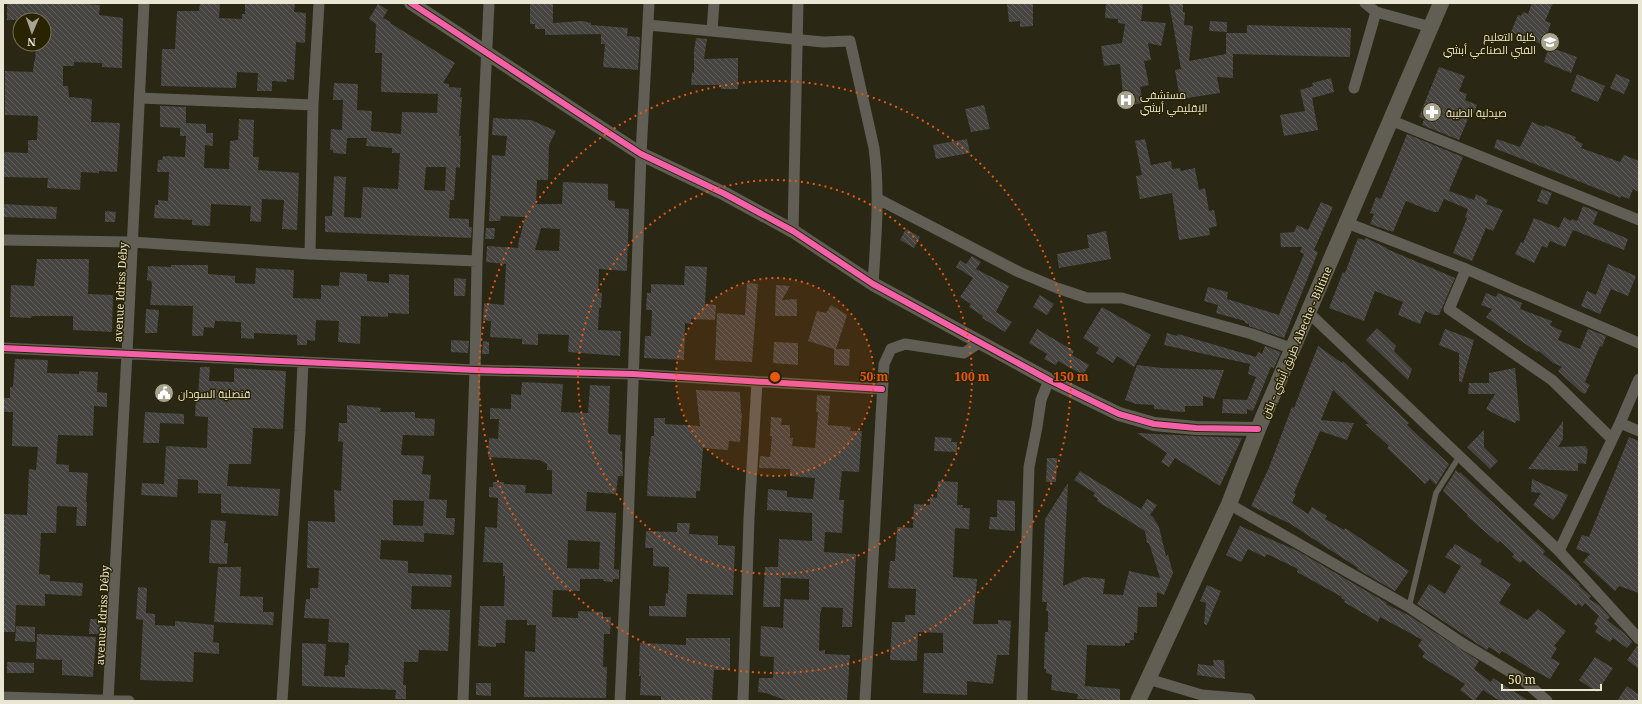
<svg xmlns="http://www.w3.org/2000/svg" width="1642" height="704" viewBox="0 0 1642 704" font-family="'Noto Serif',Cairo,serif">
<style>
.building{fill:url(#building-back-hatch);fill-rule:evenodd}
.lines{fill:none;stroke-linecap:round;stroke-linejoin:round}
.service{stroke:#605e55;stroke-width:5.5}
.minor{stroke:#605e55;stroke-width:11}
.tertiary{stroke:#605e55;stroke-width:14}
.secondary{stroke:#615f54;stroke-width:16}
.cycleway-casing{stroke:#292302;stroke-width:8}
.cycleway{stroke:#f560ab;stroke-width:6}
.ring{fill:none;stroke:#e8590c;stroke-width:2;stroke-dasharray:2 4}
.labels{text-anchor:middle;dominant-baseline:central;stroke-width:3;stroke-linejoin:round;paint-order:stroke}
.poi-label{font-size:11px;fill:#e9e6d3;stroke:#292302;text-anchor:start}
.street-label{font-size:11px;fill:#e9e6d3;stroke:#292302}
.centre{fill:#e8590c;stroke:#292302;stroke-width:2}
.ring-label{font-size:12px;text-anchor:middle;font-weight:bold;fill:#e8590c;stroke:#292302;stroke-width:3;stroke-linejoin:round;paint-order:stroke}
</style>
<defs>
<pattern id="building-back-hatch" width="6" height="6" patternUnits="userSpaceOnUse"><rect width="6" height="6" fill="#454440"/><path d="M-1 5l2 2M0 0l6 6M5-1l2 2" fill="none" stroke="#605f5b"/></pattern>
</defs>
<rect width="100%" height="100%" fill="#2a2714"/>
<path class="building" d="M24,3H70L100,5L99,15L123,18L122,68L102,67V63L74,62V66H63V86H68L69,97L92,99L91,122L120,123L117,172L99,171V173L81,172L80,190L47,188L48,178L3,177V152L28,153V140H37L38,116L5,115V71L33,72L34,61H35L36,44L44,45V20H7V4Z
M200,3H220L219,18L242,19V14H245V3H295L294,12L306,13L305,43L296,42L294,80L287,79V82L272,81V91H257L258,73L237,72L236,88L161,86L162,49H175L177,11H199Z
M530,3H553V23L582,21L591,23V25L628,28L627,36L640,37L638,70L603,67L605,44H601V34L545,35V29H535V24H530Z
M1007,3H1033V26L1020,27V21L1009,22Z
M1106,3H1143L1141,21L1166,23L1161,46L1148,43L1151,60L1144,61L1149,85L1140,87L1143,103L1124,106L1120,64L1104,66L1101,46L1122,43L1125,24L1118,23V19L1105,18Z
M1169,3H1183V12H1185L1184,25L1193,26L1189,61L1226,54V33H1247V25L1351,28L1350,57L1233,54V78L1217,77L1220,93L1180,99L1175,70L1181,69Z
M1532,3H1553L1545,21L1551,23L1543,45L1511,32L1518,15L1521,16L1523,12L1528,14Z
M378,4L388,10L383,18L391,22L390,23L455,63L443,83L449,84V87L461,88L460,97H462L459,136H461L460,168L456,167L454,200H450L449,218L469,219V227H472L471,238L325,232V216H332L334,176L346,177L344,217L361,218L363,187L398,189L400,153H392V148L366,146L367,138H347L346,154L333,153V150H330L331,129L342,130L343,100H333L334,83L358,84L357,110L372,111L371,131L401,134L402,112L437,113L438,94L381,92L382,53H375L376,24L369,19ZM426,167H446L445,191L424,190Z
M1210,21L1227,22V32L1209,31Z
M696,38L707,39L704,59L738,58V89H721V85H691L692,72L694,73V51Z
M1549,47L1577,57L1571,73L1544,62Z
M1439,67L1465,76L1459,91L1467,94L1465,100L1477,105L1473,115L1470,114L1459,140L1422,125L1424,119L1419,117Z
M1577,74L1605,86L1598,102L1571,91Z
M1616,74L1630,80L1624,94L1610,88Z
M1331,78L1334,92L1312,98L1318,130L1284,136L1280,115L1305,111L1300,90L1313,86L1312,83Z
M984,105L990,129L971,132L965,109Z
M160,106L186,107V123L206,124V133H213V146L205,145L204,168L229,169L230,141L238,140L239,119L254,120L253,157H259L258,170L299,173L297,230L282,229L284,200L262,199L261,222L250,221L251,206L211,204L210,226L192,225V220L154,218L155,205H158V200L168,201L169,172H157L158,160H162L163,156L185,157L186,136H180V128L160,127Z
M493,118L531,120L556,131L549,145L548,180H537L536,204H562L563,182L608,184V200L615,201V208L629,209L627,271L599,269L598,292L602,293L601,308H599L598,330L621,331L620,356L568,352L569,335L538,334V345L522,344V339L490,337L491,321L483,320L484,303L504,305L506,264L486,262L487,246L518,248L519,238H520L525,217L501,216L500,221H489L492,155L505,156L507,136L492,135ZM541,228L560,229L559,251L535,250Z
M1532,122L1544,127L1545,125L1576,137L1575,140L1583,144L1581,148L1620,162L1624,155L1639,161V192L1633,189L1629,199L1621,196V198L1494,148L1497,139L1520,147Z
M1407,134L1463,157L1449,191L1474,200L1476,194L1488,200L1486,204L1503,210L1493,231L1486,228L1472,261L1453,253L1467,218L1465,217L1468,209L1444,199L1438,212H1434L1406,201L1393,232L1370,224L1374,214L1370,213L1376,197L1381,199Z
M967,139L970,153L936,159L933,145Z
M1145,139L1151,165L1171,161L1172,169L1180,168L1181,171L1195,168L1199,190L1205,188L1209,211L1214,210L1217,226L1209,228L1210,235L1179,240L1172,193L1140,199L1136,176L1142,175L1135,141Z
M1542,189L1552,193L1547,205L1537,201Z
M1321,202L1333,207L1314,250L1318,252L1284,338L1249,326V324L1245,323V321L1216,313L1218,305L1204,301L1208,287L1228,292L1227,299L1279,315L1304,254L1300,252L1302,247H1281L1280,233L1294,232L1297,225L1308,230Z
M3,204L57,207L56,219L3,217Z
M1583,206L1598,212L1593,224L1628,239L1624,250L1573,230L1565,247L1550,241L1547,248L1542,246L1534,263L1515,254L1521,242L1523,243L1534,218L1559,228L1564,217L1571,221L1572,219L1577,221Z
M105,211L116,212L115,222H105Z
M486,228H495L494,239H485Z
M906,229L920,237L914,248L900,240Z
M1106,231L1111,259L1059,268L1057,254L1089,248L1087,235Z
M1358,238L1364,240L1366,238L1387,248V249L1455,278L1439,315H1434L1425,311L1420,324L1398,315L1403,302L1375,291L1364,321L1329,308L1343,272L1345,273Z
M972,256L981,262L976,269L1009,286L996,312L1012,322L1005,332L982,318L983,316L969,307L971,304L960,297L973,278L956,267L960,260L966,264Z
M37,259H89L88,294L113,295L112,332L73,330V316H32L31,318L10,317L11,285L34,286Z
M1608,264L1636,276L1628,296L1611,289L1600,314L1581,306L1587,291L1596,295Z
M171,265H208V274L235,276V283L255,284L256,268L294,270L293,298L321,299V285L339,286L340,272L367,274V281L389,283V274L409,275V314L388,313V317L361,316L360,344L338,342L339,321L316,320L315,341L307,340V345H297V335L254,333V339L241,338V322L215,321L214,328L204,327L203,336H192L193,306L150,305L152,284L151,281L147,280L148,266L171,267Z
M685,266L707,267L705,304L716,305L715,320L691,319V324L685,323L684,360L644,358L645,336H651L652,310H646L647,293H651V284L684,285Z
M454,278L466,279L465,296H454Z
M747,283L758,284L752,362L715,360L717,313L745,315Z
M776,285L790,286L782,300L797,299V316H775Z
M1486,293L1496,297L1498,293L1522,303L1520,309L1552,321L1550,325L1562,331L1558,340L1580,349L1588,329L1606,336L1602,347L1600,346L1585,382L1590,385L1585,394L1581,392L1558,371L1562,367L1567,369L1553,363L1539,351L1537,352L1486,317L1492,309L1481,305Z
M1040,295L1054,304L1047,315L1033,307Z
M831,305L847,315L836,349H850L849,366L834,365V349L808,341L817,311L826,313Z
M1102,307L1151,335L1134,367L1117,356L1113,363L1096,353L1099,348L1083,338Z
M146,309L159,310L157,333H145Z
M1377,328L1396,346L1394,351L1412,369L1408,380L1366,340Z
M1037,329L1074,351L1072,355L1089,365L1083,375L1058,361L1056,365L1044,359L1047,354L1029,343Z
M1445,329L1474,340L1462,382L1459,381V353L1439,345Z
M1167,333L1177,336L1178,334L1256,357L1258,352L1262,354L1265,346L1281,352L1274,368L1271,367L1253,411L1247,409V414L1222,413L1223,399L1247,400L1256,377L1248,374L1250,364L1164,345Z
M451,340L469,341L468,353L451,352Z
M483,341L489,342V354H482Z
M774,342L798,343V365L773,363Z
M1318,346L1342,363L1343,361L1409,423L1407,425L1449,464L1436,485L1430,479L1425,484L1387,448L1389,446L1365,424H1369L1333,390L1321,420L1354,423L1347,440L1320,431L1294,493L1296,494L1292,503L1308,514L1312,507L1327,516L1325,519L1344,530L1345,528L1409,571L1395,591L1357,569L1358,568L1289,523L1251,506L1268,470L1292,407L1294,408Z
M15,359L48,360L47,373L79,374V371L98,372L97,392L107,393V407L94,406L93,436L58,435L56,464L69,465V472H71L88,473L86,502H87L86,526H76L77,507L57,506L56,533H41L39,574L50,575V581L83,583L82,596L45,594V606L16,605L15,632H3V514L27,515L29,469L36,470L38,447L12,446L13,412H3V398H10V387H13Z
M1137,365L1162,368L1224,370L1214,399L1203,396V406H1185V412L1169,411L1170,410L1154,409V405L1136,404L1125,400Z
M200,367H210L209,381L234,382V368L286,371L283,429L253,428L251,464H229L227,486L280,489L278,516L221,513V494L198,493V480L178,479L177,497L141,495L142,483L164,484L166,446L207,448L208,417L195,416L196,395L198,396Z
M1515,368L1520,421L1517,420L1515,423L1497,415L1486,409L1495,394H1468L1469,383H1489V373Z
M522,382L563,384L561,412L588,413L590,385L610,386L608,431L609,434L621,435L620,451H622L623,476H618L616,494L587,492L586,511L616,513L614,569L619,570V579H613V582L603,581L604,579H580V591L553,590L552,617L578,618V611L603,612V617H611L610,634H604L603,667H607L606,698L524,697L525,651L535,652L536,625H527V620H506L505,643H496V647L478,646L480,606H504L505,576H503V563L483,562L485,527L497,528L498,498L489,497V487H493V482H504V484L526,485L525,493L552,494V470H547V464L539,460L488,457L489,438L498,439L499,419H490V408L511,409V394L521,395ZM568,540L600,542L599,569L567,568Z
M696,390L740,392L741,413H742L740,442L729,441L728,450L703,448L700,491H696V498L647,496L649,456H650L651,436H654V418H665V424L700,426Z
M817,395L830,396L828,425L851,427L850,431H862L859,472L842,471L839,500H844L842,533L825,532L824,552L856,554L852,627H842L843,608L822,607L820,615L819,651L825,650V654L850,655L847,701H788L766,693L758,692L759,678H773L774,657L760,656L761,626L783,628L784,599L809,600V579L781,578L780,607H763L765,567H778L779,539L812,541V513L767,510L768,489L787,491V497L813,499L815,478L790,476V469L759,468L760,456L770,457L772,436H770L771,417L782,418L781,425H790V438H793L792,446L815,448L818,412H816Z
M347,405L381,408L380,412H415V418L435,419L434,436L403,435L401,455L424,456L422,474L431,475L429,499L447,500L446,518H455L454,535L424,533V542L381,540L380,559L408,561V573L452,575L451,587L412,586L411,609L450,610L449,633L448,651L419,650L418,662H404L403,685H406V699H395L396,690L302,686V643L326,644L324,676L345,677V665H348L349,643L328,642L329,619L304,618L306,599H310V588H318L319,568H307L308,521L335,522L334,490L341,491L343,442L338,441L339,423H347ZM393,500L424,501L423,526L393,525Z
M145,412L184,414V424L160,423L159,443H143Z
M1563,421V439L1558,447L1586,446V448L1588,449L1586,464L1578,463V471L1528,469Z
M1484,430V447L1498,461L1490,469L1467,447Z
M1137,433L1196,436L1242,438L1220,486L1175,458L1169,467L1161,462L1167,453Z
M935,437L952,438L951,442H957V452L934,451Z
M1629,437L1639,441V593L1619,586L1615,591L1583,562L1590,554L1576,549L1582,535L1589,537Z
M1047,458H1057L1056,482H1046Z
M1456,470L1459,473L1460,472L1545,551L1543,554L1579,584L1580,585L1579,586L1591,596L1589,599L1599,605L1610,617L1607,620L1624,633L1632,642L1627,648L1613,638L1610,642L1595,632L1598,627L1594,624L1599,616L1585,603L1582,607L1578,603L1576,606L1523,560L1520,563L1512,557L1514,554L1500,541L1498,543L1467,516L1468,515L1443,491Z
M1080,471L1141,509L1147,499L1157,505L1150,515L1153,517L1159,527L1166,556L1168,555L1173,573L1164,595L1157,592V607H1138L1137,633L1134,632V640H1130V643H1125V646L1087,645L1085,686L1120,689V701L1077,699L1078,694L1051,690L1052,675L1046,673V669H1044L1045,632H1048V611H1046L1047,602H1042L1045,519L1068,483L1063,586L1084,577L1105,579L1103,594L1123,595L1129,571L1160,578L1149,543H1147L1145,531L1097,501L1098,499L1093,496L1095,493L1074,480Z
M1532,479L1568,495L1559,513L1553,520L1533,505L1541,493L1531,492Z
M938,481L958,482L957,505H963L962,508H970L969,529L955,528L953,577L977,579L973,624H998V620L1011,621L1009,655H997L993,684L967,681V695L923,693L924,653H943V633L918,632L917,661L890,660L892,622H905V615H915L916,589L888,588L890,561H895L897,527L913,528L914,504L930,505V497L937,498Z
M997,500L1015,501V531L989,529L990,517H997Z
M211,520L226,521L224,543H228L227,564L209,563Z
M677,523H690L689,534L718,536V545L735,546L733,595L687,594L686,617L649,616V606H665L666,593H668L669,567L653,566V548H645L646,531L677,532Z
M1240,526L1298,551L1387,603L1386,604L1410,616L1479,661L1474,669L1491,682L1493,678L1529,701H1500L1483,690L1474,701L1460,690L1465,684L1422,657L1425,653L1418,646L1422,640L1410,633L1380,617L1378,622L1344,602L1345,600L1341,598L1342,597L1297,572L1298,569L1267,554L1265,557L1248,549L1241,562L1226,555Z
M1455,544L1482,560L1480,564L1511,584L1499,603L1527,620L1538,609L1566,631L1554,646L1557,648L1551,658L1560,663L1550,679L1529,668L1502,651L1500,654L1489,647L1487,650L1417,604L1429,584L1445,594L1461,566L1445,557L1451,548L1452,549Z
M218,567H241L240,596L263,597V612H274L273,625L214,622Z
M1207,585L1221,591L1207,625L1204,624L1206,603L1200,601Z
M138,587L147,588L146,613L155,614V625L175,626V621L214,625L213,642L219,643V654L194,652L193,682L140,680L143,620L136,619Z
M90,619H100V634H89Z
M16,626L35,627V642L15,641Z
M37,634L96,637L93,677L62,675V660L36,659Z
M686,638H730V670H714L712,701H661V696L640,695L641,676H639L640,643L686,645Z
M1637,646H1639V669L1627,660Z
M1595,657L1613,668L1597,692L1579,680Z
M1213,660H1224L1225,679L1197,675L1198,664L1214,666Z
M7,662L34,663V673H7Z
M476,683H491V696L476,695Z
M1627,686L1639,695V701H1617Z"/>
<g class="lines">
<path class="service" d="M1409,607L1436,493L1459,457"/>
<path class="minor" d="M714,3L712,31L823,42L850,41L874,148C880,193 876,238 873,284
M1365,3L1376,12
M648,25L712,31
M1354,88L1376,12L1431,27
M140,98L313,105L319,3
M1390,120L1639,220
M878,199L1019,272L1057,288L1087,298H1122L1252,334L1293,349
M1347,223L1466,269L1639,343
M793,231L798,3
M3,240L132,242L310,254L477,261
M310,254L313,105
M1466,269L1449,309L1552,380L1612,439
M1309,313L1559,551
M3,348L475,370L633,374L882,389
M1639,379L1620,423L1559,551L1639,639
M1620,423L1639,431
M1229,504L1409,607L1462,643L1522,679L1547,701
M1148,679L1202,695L1249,699L1250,701
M3,697L129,701
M108,701L127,353L144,3
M282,701L300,431L303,362
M463,701L475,370L477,261L489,3
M620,701L628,529L641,154L649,3
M743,701L749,518L757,382
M865,701L884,364L891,349L905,344L964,353L979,343
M1022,701L1029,467L1037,427L1041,400L1049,380"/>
<path class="tertiary" d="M411,3L578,113L641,154L725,194L793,231L873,284L1049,380L1119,414L1154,424L1196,428L1258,429"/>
<path class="secondary" d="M1138,701L1229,504L1258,429L1441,3"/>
<g class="cycleway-casing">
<path id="cycleway" d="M411,3L578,113L641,154L725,194L793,231L873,284L1049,380L1119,414L1154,424L1196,428L1258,429
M3,348L475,370L633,374L882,389"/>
</g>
<use href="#cycleway" class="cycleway"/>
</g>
<circle cx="775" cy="377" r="99" fill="#e8590c" fill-opacity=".12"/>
<g class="ring">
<circle cx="775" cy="377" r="99"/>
<circle cx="775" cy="377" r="197"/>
<circle cx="775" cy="377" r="296"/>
</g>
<defs>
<g id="school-disc" transform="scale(1)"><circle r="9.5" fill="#a6a390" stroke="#292302"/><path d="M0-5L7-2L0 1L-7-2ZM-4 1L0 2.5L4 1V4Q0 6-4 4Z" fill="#fff"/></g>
<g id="hospital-disc" transform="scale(1)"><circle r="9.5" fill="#a6a390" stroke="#292302"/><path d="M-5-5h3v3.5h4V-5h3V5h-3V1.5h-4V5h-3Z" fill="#fff"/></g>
<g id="pharmacy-disc" transform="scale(1)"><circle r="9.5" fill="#a6a390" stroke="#292302"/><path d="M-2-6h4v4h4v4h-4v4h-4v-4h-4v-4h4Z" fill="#fff"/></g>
<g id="civic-disc" transform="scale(1)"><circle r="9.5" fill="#a6a390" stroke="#292302"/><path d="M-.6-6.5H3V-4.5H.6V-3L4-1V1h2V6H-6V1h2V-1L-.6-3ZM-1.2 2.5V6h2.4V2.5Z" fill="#fff"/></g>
</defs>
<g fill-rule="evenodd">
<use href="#school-disc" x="1550" y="42"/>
<use href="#hospital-disc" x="1126" y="100"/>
<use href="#pharmacy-disc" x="1432" y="112"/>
<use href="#civic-disc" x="164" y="393"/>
</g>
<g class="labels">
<g class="poi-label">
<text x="1536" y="36" text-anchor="end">كلية التعليم<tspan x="1536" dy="13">الفني الصناعي أبشي</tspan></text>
<text x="1140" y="94">مستشفى<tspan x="1140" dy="13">الإقليمي أبشي</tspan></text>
<text x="1446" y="112">صيدلية الطيبة</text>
<text x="178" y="393">قنصلية السودان</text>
</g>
<g class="street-label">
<text transform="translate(120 292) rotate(-87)">avenue Idriss Déby</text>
<text transform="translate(1296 342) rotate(-67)">طريق أبشي - بلتن Abeche - Biltine</text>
<text transform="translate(102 615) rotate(-87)">avenue Idriss Déby</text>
</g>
</g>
<circle cx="775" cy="377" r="6" class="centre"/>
<g class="ring-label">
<text x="874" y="381">50 m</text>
<text x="972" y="381">100 m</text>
<text x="1071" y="381">150 m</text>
</g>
<rect width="1642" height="704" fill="none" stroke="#e9e6d3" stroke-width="8"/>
<g transform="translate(32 32) rotate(182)"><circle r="19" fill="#292302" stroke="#767156"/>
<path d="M0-3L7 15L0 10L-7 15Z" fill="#a6a390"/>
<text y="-6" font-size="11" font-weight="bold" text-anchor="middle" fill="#e9e6d3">N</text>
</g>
<path d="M1502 684v6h99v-6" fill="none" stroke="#e9e6d3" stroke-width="2"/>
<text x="1508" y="684" font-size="12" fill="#e9e6d3" stroke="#292302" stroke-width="3" paint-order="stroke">50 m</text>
</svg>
